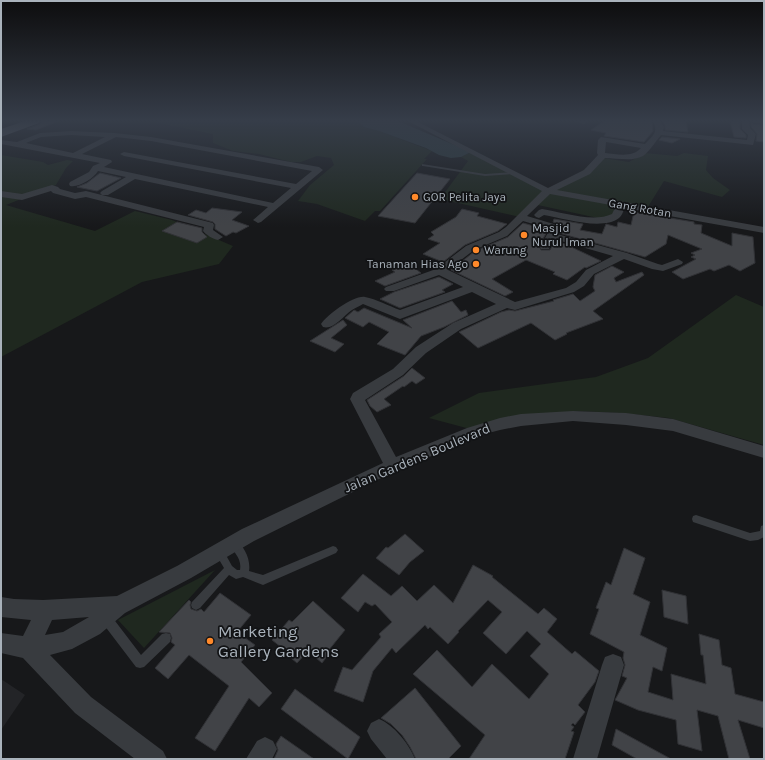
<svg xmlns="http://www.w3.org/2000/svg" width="765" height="760" viewBox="0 0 765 760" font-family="Karla,sans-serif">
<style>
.built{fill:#232427}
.green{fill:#1f281f}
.water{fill:#2c3b3f}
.building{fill:#414347;stroke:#313236}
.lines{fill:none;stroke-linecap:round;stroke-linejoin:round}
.service{fill:#383b3f;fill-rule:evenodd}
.minor{fill:#383b3f;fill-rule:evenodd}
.trunk{fill:#5c6168;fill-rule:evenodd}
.poi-dot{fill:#ff892a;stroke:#121315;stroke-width:1.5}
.labels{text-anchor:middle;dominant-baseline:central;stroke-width:3.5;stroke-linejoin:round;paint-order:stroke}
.far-poi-label{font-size:12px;fill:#a9b2bb;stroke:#121315;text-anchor:start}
.far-street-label{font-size:12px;fill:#a9b2bb;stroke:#121315}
.street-label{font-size:14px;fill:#a9b2bb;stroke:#121315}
.near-poi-label{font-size:17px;fill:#a9b2bb;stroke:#121315;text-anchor:start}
</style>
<rect width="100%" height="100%" fill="#17181a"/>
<path class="built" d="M1,679L25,695L1,730Z"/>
<path class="green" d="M149,121H358L364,127L379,131L432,151L424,159H427L380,211H375L365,221L317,204L298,201L310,185L334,165L331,158L317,156L301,162H291L259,154L233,151L213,143V134Z
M471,152L549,190L576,177L597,157L629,162L645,153L677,156L684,153L708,156L706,170L713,178L730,190L722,197L664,181L646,210L618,205L614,216L607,220L533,204L520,217L440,199L468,161L461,157Z
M1,155L43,162L48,165L67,160L73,161L66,168L56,185L6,205L95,231L135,211L172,220L233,246L219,264L142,282L1,357Z
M736,295L764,307V445L669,418L621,413L576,411L470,429L429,418L479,393L596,377L648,358Z
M215,570L144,648L118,620Z"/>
<path class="water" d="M358,121H398L471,152L461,157L451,158L439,155L426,148L379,131L364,127Z"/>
<path class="building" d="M42,121H59L36,130L27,129L40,124Z
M604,121H652L653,131L644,142L604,136L606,133L591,130Z
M662,121H686L688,132L665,130V126Z
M730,121H740V129L746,135V138L734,137Z
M751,122L753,124L764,125V142L756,141L757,134L751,127Z
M662,137L680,139L672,143L659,140Z
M100,173L121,178L97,191L77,187L87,183Z
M417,173L450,179L415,223L378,216Z
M212,208L242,212L232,220L249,226L236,233L233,232L226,236L215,229V224L213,222L188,215L196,210L206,213Z
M462,209L479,213L477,216L507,224L498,231L465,245L443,262L423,254L440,243L428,239L434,235L431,232L456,217Z
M634,212L694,222V224L702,225L701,233L732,246V233L753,237L755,263L740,271L729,265L714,271L710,269L683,279L672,272L696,259L691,257L695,255L691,253L702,249L668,235L666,244L645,257L559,233L561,228L558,224L553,222L554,219L583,224L580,230L602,234L606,224L617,227L618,222L631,225Z
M177,222L202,228V232L207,237L197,243L162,231Z
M523,223L548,230L539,246L541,250H550L555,241L565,244L601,261L586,268L585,267L567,280L553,274L555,272L526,260L492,279L513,292L505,296L451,270L475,251L508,237Z
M405,261L421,273L385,286L375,281L395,272L392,270L402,266Z
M612,266L624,272L614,278L616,282L642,272L644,275L593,311L603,319L566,333L567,334L555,340L531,323L478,348L459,332L501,312L509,310L515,311L554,301L553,300L573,294L580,301L595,291L593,287L595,275Z
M439,277L453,284L442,290L445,292L400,308L380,299L394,292Z
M452,301L461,312L466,310L468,315L444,327L421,336L405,355L377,344L389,332L369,322L363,327L345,318L354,310L358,312L364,308L412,328L403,320Z
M343,320L347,325L331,338L344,344L335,352L310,341Z
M412,368L425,378L416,384L412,381L404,387L403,386L384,399L391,405L377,412L370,406L367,400L404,376Z
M405,534L424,551L410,562L399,575L376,558L386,547L388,548Z
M624,548L645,558L633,594L650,602L640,635L667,648L662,671L653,667L648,692L673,700L671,674L706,684L703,655H701L699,634L719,640L722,665L731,668L735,694L764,702V728L738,720L750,759H729L718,716L697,710L702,751L678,744L676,720L638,710L615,700L627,678L622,676L625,665L623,658L624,652L590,634L599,609L596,608L606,582L611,585Z
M473,565L493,576L492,577L538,614L544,608L557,619L547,632L572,654L575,651L599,671L595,682L578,705L585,712L575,725L573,723L571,725L574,727L571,731L574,732L565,759H469L485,735L413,674L437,650L472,687L492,664L529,699L549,674L530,656L541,644L527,631L506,654L483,633L502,612L488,600L458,631L459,632L448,644L430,627L428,629L425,625L396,653L392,648L373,671L363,702L334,691L343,667L352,670L381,637L379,634L392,622L375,604L372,606L365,602L358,612L341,598L363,574L391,596L402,586L417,601L434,585L453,603Z
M662,590L686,596L688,624L664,617Z
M220,593L251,615L237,632L255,645L241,662L272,693L259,707L249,698L215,751L195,738L229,686L189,655L168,679L155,668L175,645L171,642L172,638L170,633L159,632L189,600L191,602L190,605L191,609L197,611L201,609L204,612Z
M313,601L345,630L328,651V655L322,663L308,651L297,663L285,653L286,651L272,640L289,620L292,622Z
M415,688L461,746L448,759H416L410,747L402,735L391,724L381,718Z
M295,689L360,737L348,759L281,709Z
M616,729L671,759H637L612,745Z
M281,736L314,759H274L278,750L276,744Z"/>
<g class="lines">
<path class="service" d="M422,164L485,174L513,172L515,173L513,174L485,176L423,166H422Z
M696,515L750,533L760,531L761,526L764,525V537L758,540L750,541L693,522L692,519L693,516Z
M234,540C244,544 251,560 249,571L263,575L333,546L336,547L338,550L336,553L263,585L243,577L236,579L229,575L200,608L196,610L192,608L191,605L192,602L224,568L214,551L216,548L219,547L222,548L232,566L237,570H240C242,558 234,553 229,544L231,541Z
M105,612L109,613L141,655L162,634L166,633L170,634L171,638L170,642L144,667L140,668L136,667L101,621L100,617L101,613Z"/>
<path class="minor" d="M408,121H416L548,188L584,170L598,155L597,153L598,140L601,137L645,144C652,136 659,133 653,121H660L664,127L663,131L747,140L748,135L742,129V121H749L750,128L756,134L753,145L661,135C655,142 650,151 643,156C632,162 617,158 605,158L590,174L557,190L764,227V233L625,208C623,211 622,216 619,218C602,231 563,218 544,215L539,218L536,217L534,215L539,210L542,209C562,212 593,223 612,214L616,206L550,194L527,216L557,225L560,229L557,234L627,253L658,264L662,265L678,259L683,262L682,264L663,271L652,269L624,259L594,274L584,286L574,292L515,310L507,308L461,329L426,353L403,375L365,400L396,457L467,428L500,418L521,414L573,411L626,413L673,419L764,446V458L673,431L626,425L573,421L521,426L500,430L477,436L379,479L254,541L191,578L125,613L100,634L72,649L50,655L91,697L163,751L167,759H135L75,713L23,658L1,653V633L23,636L31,620L1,617V597L14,599L43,600L117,596L177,566L242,529L383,463L350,399L353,393L393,369L416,347L453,323L496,304L472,292L400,319L363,304C360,306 355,308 352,310C343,316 334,330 323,327L321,324C327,315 354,295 365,297C376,299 389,306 400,310L463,287L439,275L394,291H386L384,289L386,287L436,269L466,246L499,232L506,227L542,191ZM606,142L641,148C632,158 617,154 605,153ZM523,221L550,229L540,247L541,249H549L554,239L613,256L586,270L576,282L566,288L515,302L448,270L474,250L507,236ZM89,617L63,632L45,635L52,620Z
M574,121H587L588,122L584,124Z
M752,121H764V124L753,123Z
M71,131L114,133L151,137L319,167L323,170L261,222L258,223L253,220L268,207L135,179L108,195H102L100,193L102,191L126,177L98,171C94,178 79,188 70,186L69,184L70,182L89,172L93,166L100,163L1,144V140L17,142L40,133ZM71,135L105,137L73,153L26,143L41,137ZM116,137L151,141L312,171L296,184L124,152L120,154L124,156L291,188L273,203L104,167L112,162L111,160L82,154Z
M52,185L58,187L60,189L75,193L86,191L213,223L214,225L213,230L223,237L218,240C213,239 206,235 203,231L204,227L86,197L75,199L53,193L51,191L22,200L1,197V191L22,194Z
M613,654L621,657L624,665L597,759H573L602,665L605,657Z
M379,719C394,725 409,744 415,759H387L371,739L367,731L371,723Z
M265,737L273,741L277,749L272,759H246L257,741Z"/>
<path class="trunk" d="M25,121H41L39,123L1,137V129Z"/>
</g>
<linearGradient id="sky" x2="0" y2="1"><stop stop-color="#0d0d0e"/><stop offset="0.53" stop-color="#363d49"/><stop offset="1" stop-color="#363d49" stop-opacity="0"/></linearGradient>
<rect width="765" height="227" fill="url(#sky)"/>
<g class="poi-dot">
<circle cx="415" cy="197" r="4"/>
<circle cx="524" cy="235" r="4"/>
<circle cx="476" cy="250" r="4"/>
<circle cx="476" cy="264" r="4"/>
<circle cx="210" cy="641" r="4"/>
</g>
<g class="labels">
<g class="far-poi-label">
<text x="423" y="197">GOR Pelita Jaya</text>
<text x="532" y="228">Masjid<tspan x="532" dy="14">Nurul Iman</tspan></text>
<text x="484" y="250">Warung</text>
<text x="468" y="264" text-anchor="end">Tanaman Hias Ago</text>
</g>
<g class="far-street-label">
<text transform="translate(640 208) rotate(10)">Gang Rotan</text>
</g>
<g class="street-label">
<text transform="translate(417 458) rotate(-23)">Jalan Gardens Boulevard</text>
</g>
<g class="near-poi-label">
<text x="218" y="631">Marketing<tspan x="218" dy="20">Gallery Gardens</tspan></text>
</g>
</g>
<rect width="765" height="760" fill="none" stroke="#a9b2bb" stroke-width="4"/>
</svg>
